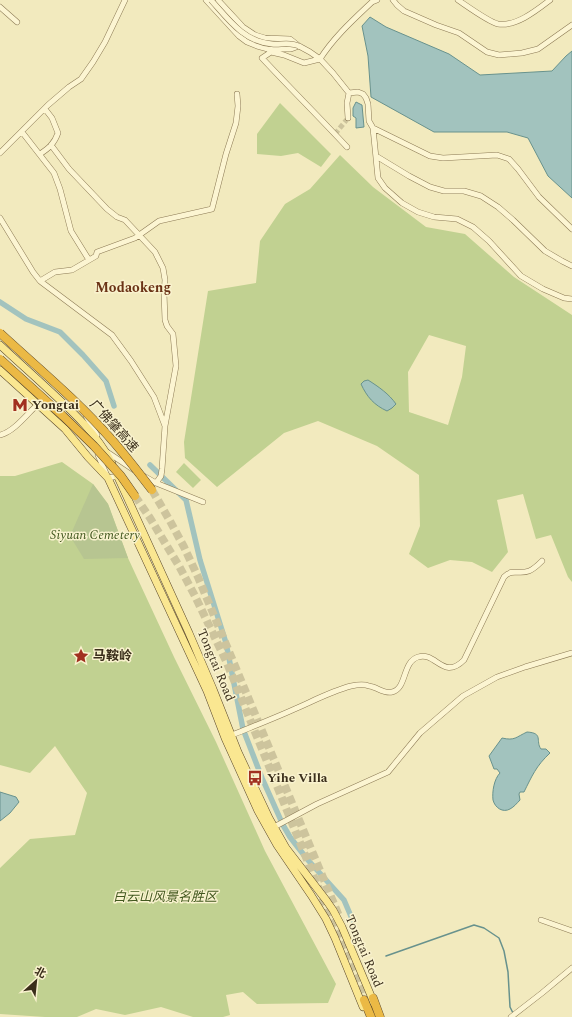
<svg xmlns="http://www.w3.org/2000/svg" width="572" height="1017" viewBox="0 0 572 1017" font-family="Spectral,'Noto Sans SC',serif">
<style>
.green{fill:#c1d191;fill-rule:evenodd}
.cemetery{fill:#b7c591}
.water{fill:#a2c3be;stroke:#68928d}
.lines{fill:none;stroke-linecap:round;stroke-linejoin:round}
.stream{stroke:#68928d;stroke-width:1.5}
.canal{stroke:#a2c3be;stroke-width:5.5}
.minor-tunnel{stroke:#cdc49d;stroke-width:5;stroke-dasharray:5 2.5;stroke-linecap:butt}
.highway-tunnel{stroke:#cdc49d;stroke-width:8;stroke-dasharray:8 4;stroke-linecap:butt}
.minor-casing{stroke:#8c7a55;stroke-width:6}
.major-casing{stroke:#59462a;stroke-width:8}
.highway-casing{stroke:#59462a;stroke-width:9}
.minor{stroke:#fcf5d2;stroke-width:5}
.major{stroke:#fae791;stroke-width:7}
.highway{stroke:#ebb945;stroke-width:8}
.minor-bridge-casing{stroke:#8c7a55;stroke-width:6;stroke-linecap:butt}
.highway-bridge-casing{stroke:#59462a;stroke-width:9;stroke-linecap:butt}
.minor-bridge{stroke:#fcf5d2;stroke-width:5}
.highway-bridge{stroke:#ebb945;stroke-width:8}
.labels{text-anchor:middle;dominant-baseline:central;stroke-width:3;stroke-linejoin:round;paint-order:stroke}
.poi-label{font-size:13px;font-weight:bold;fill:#3a2e1b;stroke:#f9f2ce;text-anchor:start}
.street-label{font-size:13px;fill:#3a2e1b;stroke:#f9f2ce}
.park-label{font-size:13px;font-style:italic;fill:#42581f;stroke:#f9f2ce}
.neighbourhood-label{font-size:14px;font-weight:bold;fill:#6b3316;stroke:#f9f2ce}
</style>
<rect width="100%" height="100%" fill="#f2eabe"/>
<path class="green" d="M280,103L331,154L321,167L298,153L281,156L257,154V134Z
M340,155L373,187L426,227L465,234L514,277L572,315V582L568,577L551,535L536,539L523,494L497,500L508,552L492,572L472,562L450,560L428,568L409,554L420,526L419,475L377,446L318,421L284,433L217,487L185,458L184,442L208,291L256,283L260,241L285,204L310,189ZM429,335L466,346L462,377L448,425L409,412L408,372Z
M62,462L93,484L108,504L128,558L174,657L216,742L265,851L336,984L328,1003L257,1004L243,992L226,995L230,1015L223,1017H193L161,1007L125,1015L96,1009L77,1017H45L0,1014V868L30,839L75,835L87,793L55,746L30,773L0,765V476H15Z
M184,463L201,480L193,488L176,472Z"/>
<path class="cemetery" d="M93,484L108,504L128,558L84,559L70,536Z"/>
<path class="water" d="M370,17L386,27L449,54L480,75L552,71L566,56L572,51V198L548,176L528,138L507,132H434L371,97L368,56L362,26Z
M356,102L362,105L364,127L356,128V118L353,116V108Z
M368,380C379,387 389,394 396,404L392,408L387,411C374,405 367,397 361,384L364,381Z
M527,732C544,733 535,741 541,749H546L550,753C536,766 532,776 524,792H520L519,794L520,800C517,803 514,807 510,809C503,813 495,808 493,800C492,792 494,779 500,773L497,769H494L489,756L502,738C515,741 516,737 527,732Z
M0,792L16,797L19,802L10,813L0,821Z"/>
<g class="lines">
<path class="stream" d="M386,956L474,925L484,928L499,938L504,951L508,972L510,1007L515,1017"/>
<path class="canal" d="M0,302L26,319L60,332L83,355L106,381L114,406
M150,465L186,500L200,560L226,643L243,729L262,778L283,825L290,837L307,859L344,900L353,921"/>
<path class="minor-tunnel" d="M335,134L348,118"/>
<path class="highway-tunnel" d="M152,490L170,521L184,547L198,577L339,916
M135,496L150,518L179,566L195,596L227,663L364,1000"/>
<g class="minor-casing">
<path id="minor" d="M206,0L239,36L247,42L257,46L268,49H291L299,46
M218,0L243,27L255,35L265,38L290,39L299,46L310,52L320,59L333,73L349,93L347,103L348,118
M393,0L397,5L404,11L436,25L459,33L487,52L499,55L522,53L538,49L572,25
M458,0C467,6 489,22 498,24C516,27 537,10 550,0
M0,7L17,22
M349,93L358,92L363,94L366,98L368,104L369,121L373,128L378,178L385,188L402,203L418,212L434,217L457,219L473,227L489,241L521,276L543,289L564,298L572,299
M373,128L430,156L443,158L497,155L509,159L518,169L539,197L572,229
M22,132L54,173L60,189L71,231L89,260
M51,145L69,169L107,209L117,217L125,220L155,252L163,268L165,280L164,293L165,320L167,326L173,334L176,366L165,426L162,469L161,476L156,483
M347,147C319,117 290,88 262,58L271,52L284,55L304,63L320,59C334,37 353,20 372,2L377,0
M0,153L48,105L69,87L81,79L93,62L105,42L125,0
M40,154C49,148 54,144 58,133L52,118L45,109
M376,156L409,176L430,187L444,191H464L481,196L498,207L513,220L545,251L562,261L572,266
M0,218L33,272L40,281L112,335L131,361L154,397L165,426
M40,281L55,272L72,270L96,256L97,252L135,238L159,221L212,209L226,154L236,123L238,106L237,94
M86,416L97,435
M0,435C14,432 28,413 38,404
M107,452L134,470
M98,455L108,478L118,476
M142,475L156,483L203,502
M232,735C254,726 275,718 297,708C315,700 332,691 351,686C356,685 364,684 369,686C377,687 384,694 392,692C407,689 402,662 418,657C436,651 443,681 464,660L504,577C512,568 519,575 529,571C534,569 538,565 542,561
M274,827L317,804L388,772L420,733L463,696L497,677L525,667L572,653
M541,920L572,931
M511,1017L542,993L572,968"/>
</g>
<g class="major-casing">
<path id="major" d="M0,345C16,360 32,374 48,389C72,411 97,434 112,463
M0,370L65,429L88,457L108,478L207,691L225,738L258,811L277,845L311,895L326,919L335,938L363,1007
M117,475L189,633L213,689L238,752L269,818L286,848L326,900L333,910L342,927L374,1003"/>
</g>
<g class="highway-casing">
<path id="highway" d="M373,998L380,1017
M364,1000L371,1017"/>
</g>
<use href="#minor" class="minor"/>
<use href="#major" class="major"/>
<use href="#highway" class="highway"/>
<g class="minor-bridge-casing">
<path id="minor-bridge" d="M211,0C228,19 244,42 272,44C278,45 284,43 290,44C293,44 296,45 299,46"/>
</g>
<g class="highway-bridge-casing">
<path id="highway-bridge" d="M0,333C38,368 78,401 112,440C126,456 139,473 152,490
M0,359L63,416L94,446L121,476L135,496"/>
</g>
<use href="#minor-bridge" class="minor-bridge"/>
<use href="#highway-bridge" class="highway-bridge"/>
</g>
<defs>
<g id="metro-bare" transform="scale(1.2)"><path d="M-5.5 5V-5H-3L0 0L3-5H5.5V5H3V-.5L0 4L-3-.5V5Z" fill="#a1301f" stroke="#f9f2ce" stroke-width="2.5" paint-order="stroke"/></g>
<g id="sight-bare" transform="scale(1.2)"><path d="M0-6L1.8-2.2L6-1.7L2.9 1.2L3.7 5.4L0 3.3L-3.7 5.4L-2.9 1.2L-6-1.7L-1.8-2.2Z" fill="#a1301f" stroke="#f9f2ce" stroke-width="2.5" paint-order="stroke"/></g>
<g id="bus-bare" transform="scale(1.2)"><path d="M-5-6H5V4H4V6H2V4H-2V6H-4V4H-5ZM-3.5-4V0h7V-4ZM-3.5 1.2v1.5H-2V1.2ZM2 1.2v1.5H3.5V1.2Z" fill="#a1301f" stroke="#f9f2ce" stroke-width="2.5" paint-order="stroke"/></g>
</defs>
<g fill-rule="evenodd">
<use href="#metro-bare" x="20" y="405"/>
<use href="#sight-bare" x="81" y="656"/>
<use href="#bus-bare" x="255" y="778"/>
</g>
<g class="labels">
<g class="poi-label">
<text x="32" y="405">Yongtai</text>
<text x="93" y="656">马鞍岭</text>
<text x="267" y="778">Yihe Villa</text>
</g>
<g class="street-label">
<text transform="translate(114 426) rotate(48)">广佛肇高速</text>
<text transform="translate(216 665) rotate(67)">Tongtai Road</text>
<text transform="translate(364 951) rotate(67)">Tongtai Road</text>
</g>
<g class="park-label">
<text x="95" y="535">Siyuan Cemetery</text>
<text x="165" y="897">白云山风景名胜区</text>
</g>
<g class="neighbourhood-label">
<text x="133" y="287">Modaokeng</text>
</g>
</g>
<g transform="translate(36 981) rotate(27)" stroke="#f9f2ce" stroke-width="3" paint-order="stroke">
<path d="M0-3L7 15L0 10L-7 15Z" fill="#3a2e1b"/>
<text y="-6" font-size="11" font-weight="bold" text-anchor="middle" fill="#3a2e1b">北</text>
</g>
</svg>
